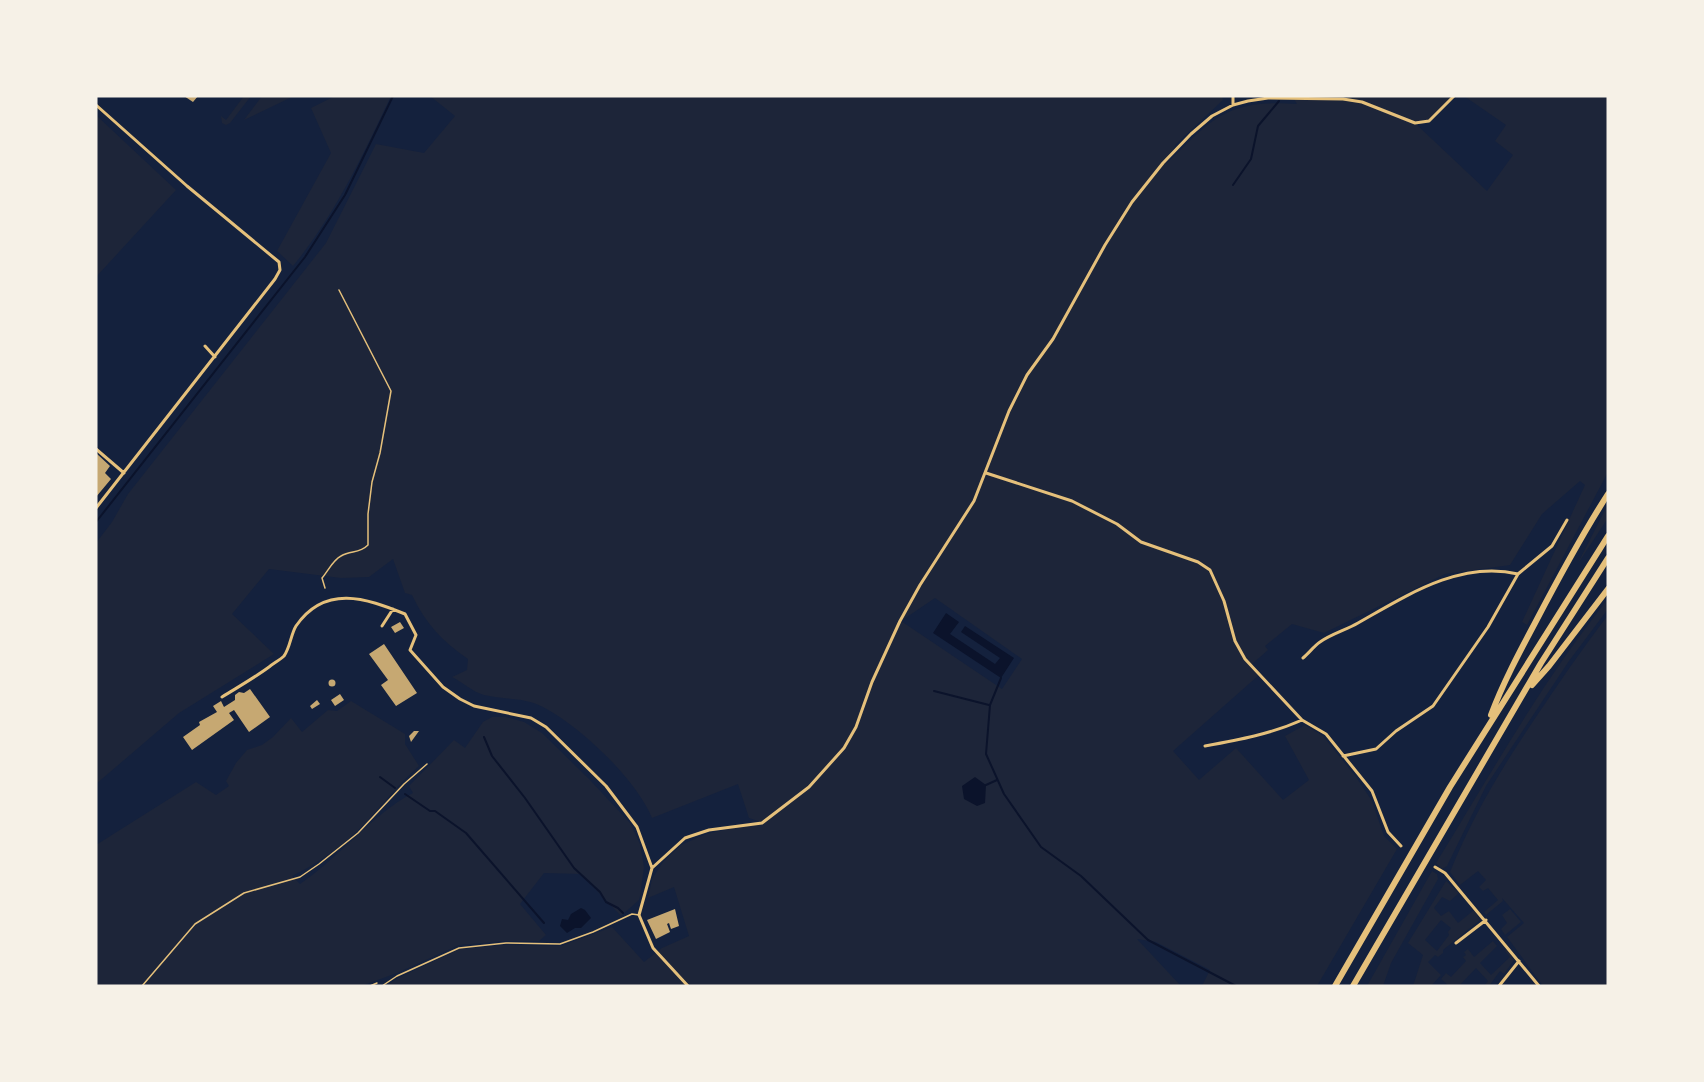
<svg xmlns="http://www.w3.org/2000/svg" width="1704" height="1082" viewBox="0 0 1704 1082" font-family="'Roboto Condensed',sans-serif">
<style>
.green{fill:#1d2539;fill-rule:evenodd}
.water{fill:#0b132b}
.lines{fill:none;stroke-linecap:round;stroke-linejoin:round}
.stream{stroke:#0b132b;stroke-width:2}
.building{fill:#c6a872}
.path{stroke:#e5c07b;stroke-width:1.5}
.service{stroke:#e5c07b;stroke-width:1.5}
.minor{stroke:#e5c07b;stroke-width:3}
.motorway{stroke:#e5c07b;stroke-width:6}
</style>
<rect width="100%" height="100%" fill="#14213d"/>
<path class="green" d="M244,96H251L230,123L226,125L222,123L221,116L226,120Z
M262,96H294L244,120Z
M335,96H391C363,155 335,215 293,266L277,251L331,153L311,108Z
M430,96H1222L1223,100L1176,144L1166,164C1213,118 1227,99 1297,104L1292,96H1454L1429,121L1416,124L1487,191L1513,155L1495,141L1506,125L1464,96H1608V472L1527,625L1522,622L1585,485L1580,481L1542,514L1510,565L1445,574L1324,633L1292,624L1265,646L1268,650L1251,665L1259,675L1173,751L1199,780L1236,748L1283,800L1309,780L1285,736L1305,725L1323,736L1356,777L1372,801L1384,836L1397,849L1317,986H1202L1210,970L1156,942L1137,939L1181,986H386L398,978L460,949L505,945L561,946L612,927L644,962L662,948L689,936L674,887L648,898L652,879L663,862L681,845L706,834L761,822L749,818L738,784L652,818C636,779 581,727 543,707C524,697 504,700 484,695C473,692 462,682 452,677L467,670L468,659C443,642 425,623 412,595L405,593L393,559L369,577L341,578L269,569L232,614L274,654L179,713L96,784V543L112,522L128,494L326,243L376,144L424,153L455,116ZM935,598L1022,659L1002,689L901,621Z
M96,115L176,190L96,277Z
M1608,505V518L1577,565L1605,510Z
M1608,599V609L1569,661L1486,786L1447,866L1442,869L1436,863C1491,774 1542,681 1608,599Z
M1608,615V986H1543L1507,937L1524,923L1502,898L1503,901L1486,915L1484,912L1498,900L1488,888L1483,891L1479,887L1486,880L1478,871L1460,885L1450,872C1472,817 1501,769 1534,720C1558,684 1582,649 1608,615Z
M351,701L405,734V744L419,766C398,784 381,807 361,827C344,845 315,865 292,876L300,884C340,857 371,815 413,793L409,786L454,740L465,748L483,722L492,717H506L524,722L542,733L589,779L630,823L640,844L644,867L640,896L639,900L621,916L581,874L544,873L520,904L546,935L539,941H506L459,945L397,973L361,986H96V845L196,782L216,795L229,786L226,781L236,763L247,750L262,745L273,737L291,718L302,732L328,710L337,711Z
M1432,871L1437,874L1438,879L1391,963L1383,986H1367Z
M1446,881L1459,893L1450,901L1442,897L1434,908L1441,916L1449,911L1458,923L1474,910L1480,920L1443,950V953L1438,957L1435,955L1428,962L1441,975L1431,986H1413L1423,955L1408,943ZM1441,920L1451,928L1448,932L1449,935L1437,951L1425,940Z
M1510,909L1521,922L1505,935L1501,929L1507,923L1502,915Z
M1493,941L1497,946L1480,963L1491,975L1510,957L1505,951L1507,949L1514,960L1504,974L1500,971L1489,986H1484L1488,981L1476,968L1459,986H1449L1441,979L1446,973L1451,977L1466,961L1463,957L1466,955L1464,952L1468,949L1474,957Z"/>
<path class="water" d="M946,613L959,622L950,634L995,664L1000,658L961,632L965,626L1014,658L1001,678L933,633Z
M975,777L986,785L985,803L977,806L964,799L962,786Z
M581,908L585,910L591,918L581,928H575L567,933L560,926L562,919L568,920L571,914Z"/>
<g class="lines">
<path class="stream" d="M1233,185L1251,159L1258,126L1279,101
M96,522L305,257L345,195L393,96
M1001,678L990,705L986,754L1004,794L1041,847L1081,876L1148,940L1236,986
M934,691L989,705
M484,737L492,756L525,798L574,868L600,892L606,902L618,908L623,913
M380,777L395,788
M986,785L997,780
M405,794L430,811H435L466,833L544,923"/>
</g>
<path class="building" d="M184,96H198L193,102Z
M96,453L110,466L105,473L111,479L96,497Z
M400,622L404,628L395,633L391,627Z
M384,644L417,693L396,706L381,685L388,680L369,654Z
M328.5 683a3.5 3.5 0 1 1 7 0a3.5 3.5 0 1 1-7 0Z
M250,689L270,717L249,732L234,710L229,713L234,720L192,750L183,737L200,725L199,722L217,712L213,706L221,701L224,707L235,700V695L239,692L244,693Z
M340,694L344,700L335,706L331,700Z
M317,700L320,704L312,709L310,706Z
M414,731H419L411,742L409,736Z
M675,909L679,926L671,929L669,923L667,924L670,932L656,939L647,920Z"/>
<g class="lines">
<path class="path" d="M325,588L322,578C328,571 333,560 341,556C351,550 359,554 368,545V514L372,482L380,453L391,391L339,290
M142,986L195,924L244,893L300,877L319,864L358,833L404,784L427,764
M370,986L377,983"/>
<path class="service" d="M382,986L397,976L459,948L506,943L560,944L593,932L632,914L639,915"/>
<path class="minor" d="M1233,96V105
M96,105L187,186L279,262L280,270L275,279L96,508
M205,346L215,357
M96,449L124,473
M986,473L1072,501L1117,524L1141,542L1198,562L1210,570L1224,601L1235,641L1245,659L1302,720L1326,734L1372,791L1388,832L1401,846
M382,626L393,609
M1303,658C1309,653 1314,646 1320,642C1331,634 1346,630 1358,623C1406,596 1460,560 1518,574
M222,697C238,687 254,678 269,667C274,663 280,660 284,656C290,648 291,634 296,626C325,584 366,598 405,614L416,635L410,650L443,687L460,699L474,706L531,718L546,727L606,786L637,827L652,868L639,915L653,948L688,986
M1205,746C1238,740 1271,734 1302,720
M1343,756L1376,749L1396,731L1433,706L1488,627L1518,574L1552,546L1567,520
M1435,867L1445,873L1539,986
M652,868L685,838L709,830L762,823L809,787L844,748L856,727L872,682L900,621L920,585L974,501L1009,411L1027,375L1053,339L1105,245L1132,202L1163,163L1191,134L1212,116L1233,105L1248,101L1268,98L1343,99L1362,102L1415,123L1429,121L1454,96
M1456,943L1486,920
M1499,986L1519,961"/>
<path class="motorway" d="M1532,685L1549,666L1608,589
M1491,715C1503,683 1519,653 1535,623C1558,579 1581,536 1608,494
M1335,986L1450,787L1608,536
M1353,986L1541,663L1608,558"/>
</g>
<rect width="1704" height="1082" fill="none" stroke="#f6f1e7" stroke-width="195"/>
</svg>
